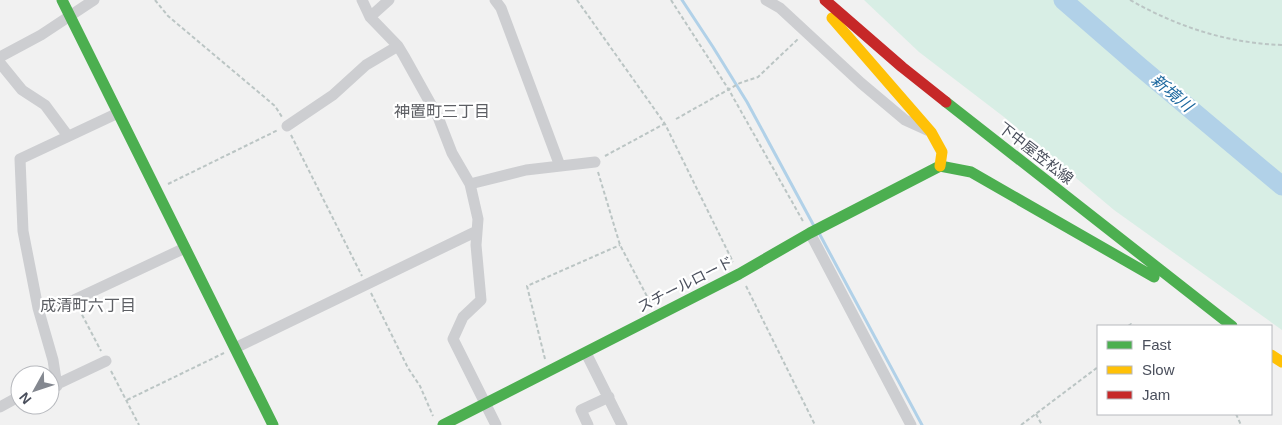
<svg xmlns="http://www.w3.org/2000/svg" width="1282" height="425" viewBox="0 0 1282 425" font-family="Helvetica,'Noto Sans JP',sans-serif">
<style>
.green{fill:#d8eee5}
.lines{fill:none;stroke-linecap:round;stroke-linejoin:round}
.stream{stroke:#b1d1e8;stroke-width:3}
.river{stroke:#b1d1e8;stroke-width:19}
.path{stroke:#bbc5c4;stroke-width:2;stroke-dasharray:4 2.5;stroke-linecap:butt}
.street{stroke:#cdced1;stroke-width:11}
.fast{stroke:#4caf50;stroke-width:11}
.slow{stroke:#ffc107;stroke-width:11}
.jam{stroke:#c62828;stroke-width:11}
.labels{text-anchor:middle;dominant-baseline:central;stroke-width:4.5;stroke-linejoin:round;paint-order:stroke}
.street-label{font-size:15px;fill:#4a4f5c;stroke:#fff}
.water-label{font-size:16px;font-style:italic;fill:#1b679e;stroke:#fff}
.neighbourhood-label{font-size:16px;fill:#5d5f64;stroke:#fff}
</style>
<rect width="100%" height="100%" fill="#f1f1f1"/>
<path class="green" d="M864,0H1282V330L1114,210L1004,117L919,52Z"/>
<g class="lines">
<path class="stream" d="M682,0L713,47L747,102L814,226
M819,233L922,425"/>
<path class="river" d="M1063,0L1139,66L1282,186"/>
<path class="path" d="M155,0L168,16L275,106L282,117
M577,0L665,124L733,262
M671,0L729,90L804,223
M1130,0C1178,27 1227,43 1282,45
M676,119L740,83L758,77L798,39
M291,135L362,276
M605,156L664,124
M598,172L620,245L651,304
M168,184L278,130
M746,286L815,425
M371,293L408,368L420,386L433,416
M79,309L101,351
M1128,326L1131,324L1134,326
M545,359L527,286L620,245
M111,371L139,425
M127,400L224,353
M1036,414L1042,425
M1236,414L1241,425
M1021,425L1098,367"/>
<path class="street" d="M362,0L370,17L398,46L404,56L438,117L452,153L470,184L478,219L476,245L481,300L463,317L453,339L496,425
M495,0L501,8L560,166
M766,0L780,8L861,83L905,120L927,130
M370,17L389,0
M0,57L41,35L94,0
M0,63L22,90L45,105L68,136
M287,126L333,95L366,65L398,46
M470,184L526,170L595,162
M810,233L911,425
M38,308L74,300L185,248
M235,348L477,231
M586,353L622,425
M57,386L53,360L38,308L23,231L20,159L118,113
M51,387L106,361
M0,407L20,396
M588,425L581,410L609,397"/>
<path class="fast" d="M62,0L273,425
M946,102L1232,326
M940,166L971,172L1154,277
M443,425L739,274L810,233L940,166"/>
<path class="slow" d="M832,18L931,132L942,152L940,166
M1271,355L1282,362"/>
<path class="jam" d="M825,0L902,67L946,102"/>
</g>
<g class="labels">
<g class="street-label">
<text transform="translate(1036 153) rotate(38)">下中屋笠松線</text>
<text transform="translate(685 284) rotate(-27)">スチールロード</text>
</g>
<g class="water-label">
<text transform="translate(1172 93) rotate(40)">新境川</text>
</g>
<g class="neighbourhood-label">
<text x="442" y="111">神置町三丁目</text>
<text x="88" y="305">成清町六丁目</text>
</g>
</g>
<rect x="1097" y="325" width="175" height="90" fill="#ffffff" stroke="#b7b9be"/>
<rect x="1107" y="341" width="25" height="8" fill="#4caf50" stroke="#b7b9be"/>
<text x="1142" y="350" font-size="15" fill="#4a4f5c">Fast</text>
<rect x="1107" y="366" width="25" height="8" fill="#ffc107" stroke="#b7b9be"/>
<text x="1142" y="375" font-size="15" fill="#4a4f5c">Slow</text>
<rect x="1107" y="391" width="25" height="8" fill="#c62828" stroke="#b7b9be"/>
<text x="1142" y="400" font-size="15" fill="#4a4f5c">Jam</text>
<g transform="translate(35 390) rotate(230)"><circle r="24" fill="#ffffff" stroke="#b7b9be"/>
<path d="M0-4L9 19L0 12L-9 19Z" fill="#848890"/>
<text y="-8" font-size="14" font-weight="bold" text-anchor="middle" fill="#4a4f5c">N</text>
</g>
</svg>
